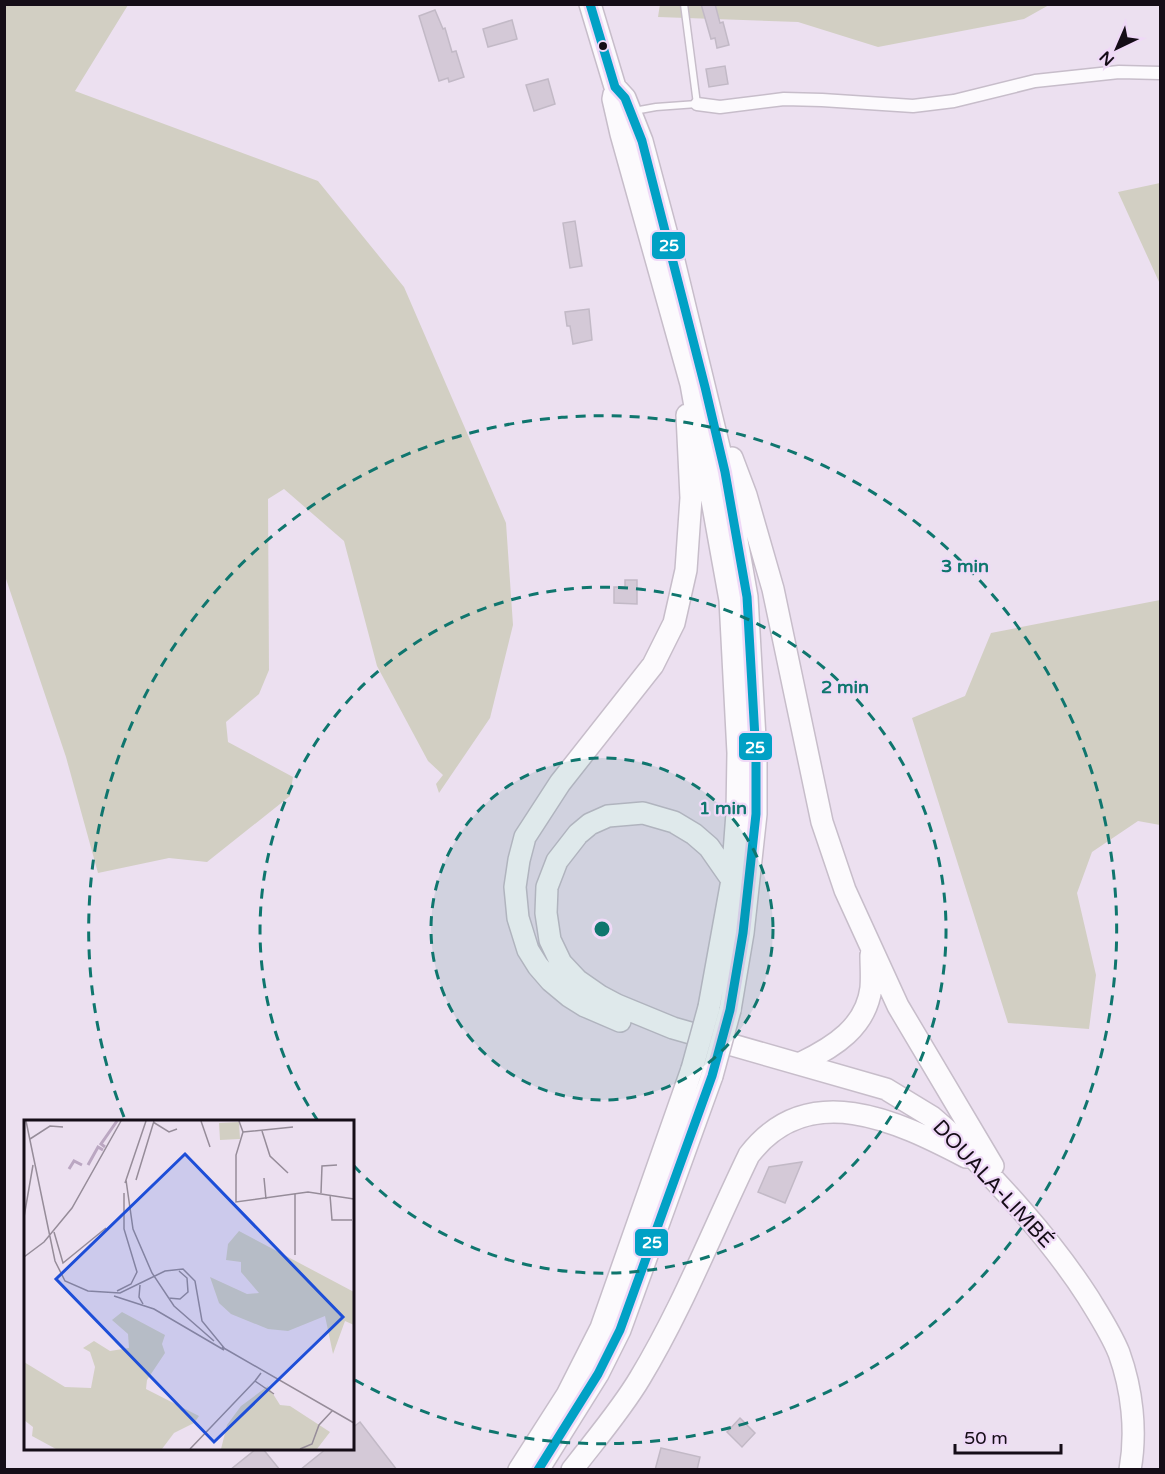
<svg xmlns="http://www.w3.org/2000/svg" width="1165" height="1474" viewBox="0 0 1165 1474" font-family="'Varela Round',sans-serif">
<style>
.green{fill:#d2cfc3}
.building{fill:#d4c9d7;stroke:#c2b9c6;stroke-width:1.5}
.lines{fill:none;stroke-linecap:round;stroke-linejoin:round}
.service-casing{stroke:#c7bdca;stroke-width:9}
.minor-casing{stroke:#c7bdca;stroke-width:15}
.trunk-casing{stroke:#c7bdca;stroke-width:24}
.service{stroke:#fcfafd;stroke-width:6}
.minor{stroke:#fcfafd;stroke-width:12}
.trunk{stroke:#fcfafd;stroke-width:21}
.trunk-bridge-casing{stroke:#c7bdca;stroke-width:24;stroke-linecap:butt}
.trunk-bridge{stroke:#fcfafd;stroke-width:21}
.bus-1-casing{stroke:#efd9f7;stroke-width:14}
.bus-1{stroke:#01a1c5;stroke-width:9}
.ring{fill:none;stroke:#0f766e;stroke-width:3;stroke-dasharray:10 8}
.bus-dot{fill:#150d17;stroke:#efd9f7;stroke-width:2}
.labels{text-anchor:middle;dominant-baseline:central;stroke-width:4.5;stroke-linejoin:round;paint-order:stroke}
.street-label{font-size:21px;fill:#150d17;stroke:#efd9f7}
.inset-river{fill:none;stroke:#bba7c2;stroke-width:3}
.inset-road{fill:none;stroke:#968c99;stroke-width:1.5}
.view{fill:#1d4ed8;fill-opacity:0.15;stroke:#1d4ed8;stroke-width:3}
.inset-edge{fill:none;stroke:#150d17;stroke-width:3}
.centre{fill:#0f766e;stroke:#efd9f7;stroke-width:3}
.ring-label{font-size:18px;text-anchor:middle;font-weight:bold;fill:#0f766e;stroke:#efd9f7;stroke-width:4.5;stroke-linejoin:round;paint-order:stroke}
.line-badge{stroke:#efd9f7;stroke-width:2}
.badge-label{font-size:16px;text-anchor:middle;font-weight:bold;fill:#fff}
</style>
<rect width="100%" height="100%" fill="#ece0f0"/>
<path class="green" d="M660,4L1049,5L1024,19L878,47L798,22L658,17Z
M4,5H128L75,91L318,181L404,287L506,523L513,625L490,718L439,793L436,784L443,775L428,761L377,666L344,541L284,489L268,499L269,670L259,694L226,722L228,742L293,777L290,796L207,862L169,858L98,873L66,757L5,576Z
M1160,183V284L1118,192Z
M1160,600V825L1138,821L1092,852L1077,893L1096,975L1089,1029L1008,1023L912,718L965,696L991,633Z"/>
<path class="building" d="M701,4H715L720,23L723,22L729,45L717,48L715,38L711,39Z
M435,10L443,29L445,28L452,52L456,51L464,77L449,82L448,78L439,81L419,16Z
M512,20L517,39L488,47L483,29Z
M725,66L728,84L709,87L706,69Z
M548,79L555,104L534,111L526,85Z
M575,221L582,266L570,268L563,223Z
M589,309L592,340L573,344L570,326H567L565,312Z
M625,580H637V604L614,603V587H625Z
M802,1162L785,1203L758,1192L769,1167Z
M740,1418L755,1433L742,1447L727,1432Z
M360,1422L397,1470H300L326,1449H352V1428Z
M661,1448L700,1457L697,1470H655Z
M256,1449H263L280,1470H230Z"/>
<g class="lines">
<g class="service-casing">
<path id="service" d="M634,111L656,107L697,104L684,4"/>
</g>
<g class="minor-casing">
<path id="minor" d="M697,104L720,107L784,99L822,100L913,106L954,101L1035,81L1119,72L1160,73"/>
</g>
<g class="trunk-casing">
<path id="trunk" d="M590,4L615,87L625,98L642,141L674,261L725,472L747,597L756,756V814L743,933L730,1010
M614,94L613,99L621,134L691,384L730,600L738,753L737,813L732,880L709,1007
M732,458L746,495L773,589L822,822L845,890L898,1006L993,1166
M732,880L709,847L694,834L674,822L643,813L608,816L590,824L578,834L557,861L547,887L546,913L550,940L561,963L577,980L600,996L617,1005L673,1028L886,1089L932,1117L947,1130C997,1182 1048,1235 1088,1297C1099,1315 1111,1333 1119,1353C1132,1389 1137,1431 1130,1470
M620,1021L585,1006L569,996L551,981L538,966L528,950L518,918L515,887L519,860L525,837L560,783L653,665L674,623L686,570L691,498L687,415
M801,1063C834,1047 866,1027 871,988C872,977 871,966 871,955
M519,1470L567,1395L601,1328L692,1069
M538,1470L598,1374L620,1330L712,1076
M572,1470C595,1440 621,1410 640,1378C683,1307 713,1229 749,1155C808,1078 897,1121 966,1157"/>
</g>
<use href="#service" class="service"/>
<use href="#minor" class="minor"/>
<use href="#trunk" class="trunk"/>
<g class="trunk-bridge-casing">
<path id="trunk-bridge" d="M692,1069L709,1007
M712,1076L730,1010"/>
</g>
<use href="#trunk-bridge" class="trunk-bridge"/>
<g class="bus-1-casing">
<path id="bus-1" d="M538,1470L598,1374L620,1330L712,1076L730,1010L743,933L756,814V756L747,597L725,472L705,387L642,141L625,98L615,87L590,4"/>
</g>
<use href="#bus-1" class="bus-1"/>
</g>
<circle cx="602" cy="929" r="171" fill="#0f766e" fill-opacity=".12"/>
<g class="ring">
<circle cx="602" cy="929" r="171"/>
<path d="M318 1121A343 343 0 1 1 353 1165"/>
<path d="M124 1117A514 514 0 1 1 353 1379"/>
</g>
<circle class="bus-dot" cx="603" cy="46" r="5"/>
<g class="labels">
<g class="street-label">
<text transform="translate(993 1184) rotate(47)">DOUALA-LIMBÉ</text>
</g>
</g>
<g transform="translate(24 1120)">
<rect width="330" height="330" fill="#ece0f0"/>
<path d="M215,2L216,19L196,20L195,3ZM215,111L330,172V205L321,201L309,234L301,196L264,211L244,209L207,194L195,183L186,157L223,174L235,173L217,152V142L202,140L204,124ZM98,192L141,215L138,224L141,233L123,260L122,269L175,296L170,303L150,313L138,329H32L8,316L9,307L0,300V242L41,267L67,268L71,247L66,232L59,228L70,221L86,231L105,228L104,214L88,200ZM244,266L256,285L266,286L306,312L293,329H197L203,305L217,286Z" fill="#d2cfc3"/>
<path class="inset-river" d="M81,27L77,24L93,1M64,45L74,27L79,30M45,49L50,41L58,45"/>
<path class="inset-road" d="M2,1L31,141L41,161L64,171L96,173L141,151L159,149L171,161L178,201L201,229M177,1L186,27M215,1L219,12L212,35V82L284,72L330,79M129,2L145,12L153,9M238,11L246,36L264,53M219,12L269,7M6,19L26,6L39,7M240,58L242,79M102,60L109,109L128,153L150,186L190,221M112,60L130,1M101,63L122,1M297,73L298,46L313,45M271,74V135M306,75L308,100H328M0,97L9,45M30,112L39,143L82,108M0,137L20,122L48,88L97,1M116,165L115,177L119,184M93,171L107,164L113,152L100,109V73M90,176L130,189L200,230M144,178L156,179L164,172L163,158L155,151M198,227L330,303M237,253L231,261L250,274M166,329L231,261M276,329L288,324L295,305L308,291"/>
<path class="view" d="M161,34L319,197L190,322L32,159Z"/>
<rect width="330" height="330" class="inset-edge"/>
</g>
<circle cx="602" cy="929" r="9" class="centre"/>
<g class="ring-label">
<text x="965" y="572">3 min</text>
<text x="845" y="693">2 min</text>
<text x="723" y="814">1 min</text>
</g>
<g class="line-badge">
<rect x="651" y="231" width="35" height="29" rx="6" fill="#01a1c5"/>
<rect x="738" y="732" width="35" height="29" rx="6" fill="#01a1c5"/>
<rect x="634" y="1228" width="35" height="29" rx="6" fill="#01a1c5"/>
</g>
<g class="badge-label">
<text x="669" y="251">25</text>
<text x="755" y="753">25</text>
<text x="652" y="1248">25</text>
</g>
<rect width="1165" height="1474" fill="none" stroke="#150d17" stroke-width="12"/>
<g transform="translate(1117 48) rotate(224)" stroke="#efd9f7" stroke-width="4.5" paint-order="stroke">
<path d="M0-4.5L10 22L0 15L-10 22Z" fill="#150d17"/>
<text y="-9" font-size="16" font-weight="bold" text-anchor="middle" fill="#150d17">N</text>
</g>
<path d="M955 1444v9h106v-9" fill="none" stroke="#150d17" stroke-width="3"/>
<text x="964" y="1444" font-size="18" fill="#150d17" stroke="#efd9f7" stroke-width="4.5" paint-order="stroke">50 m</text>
</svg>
